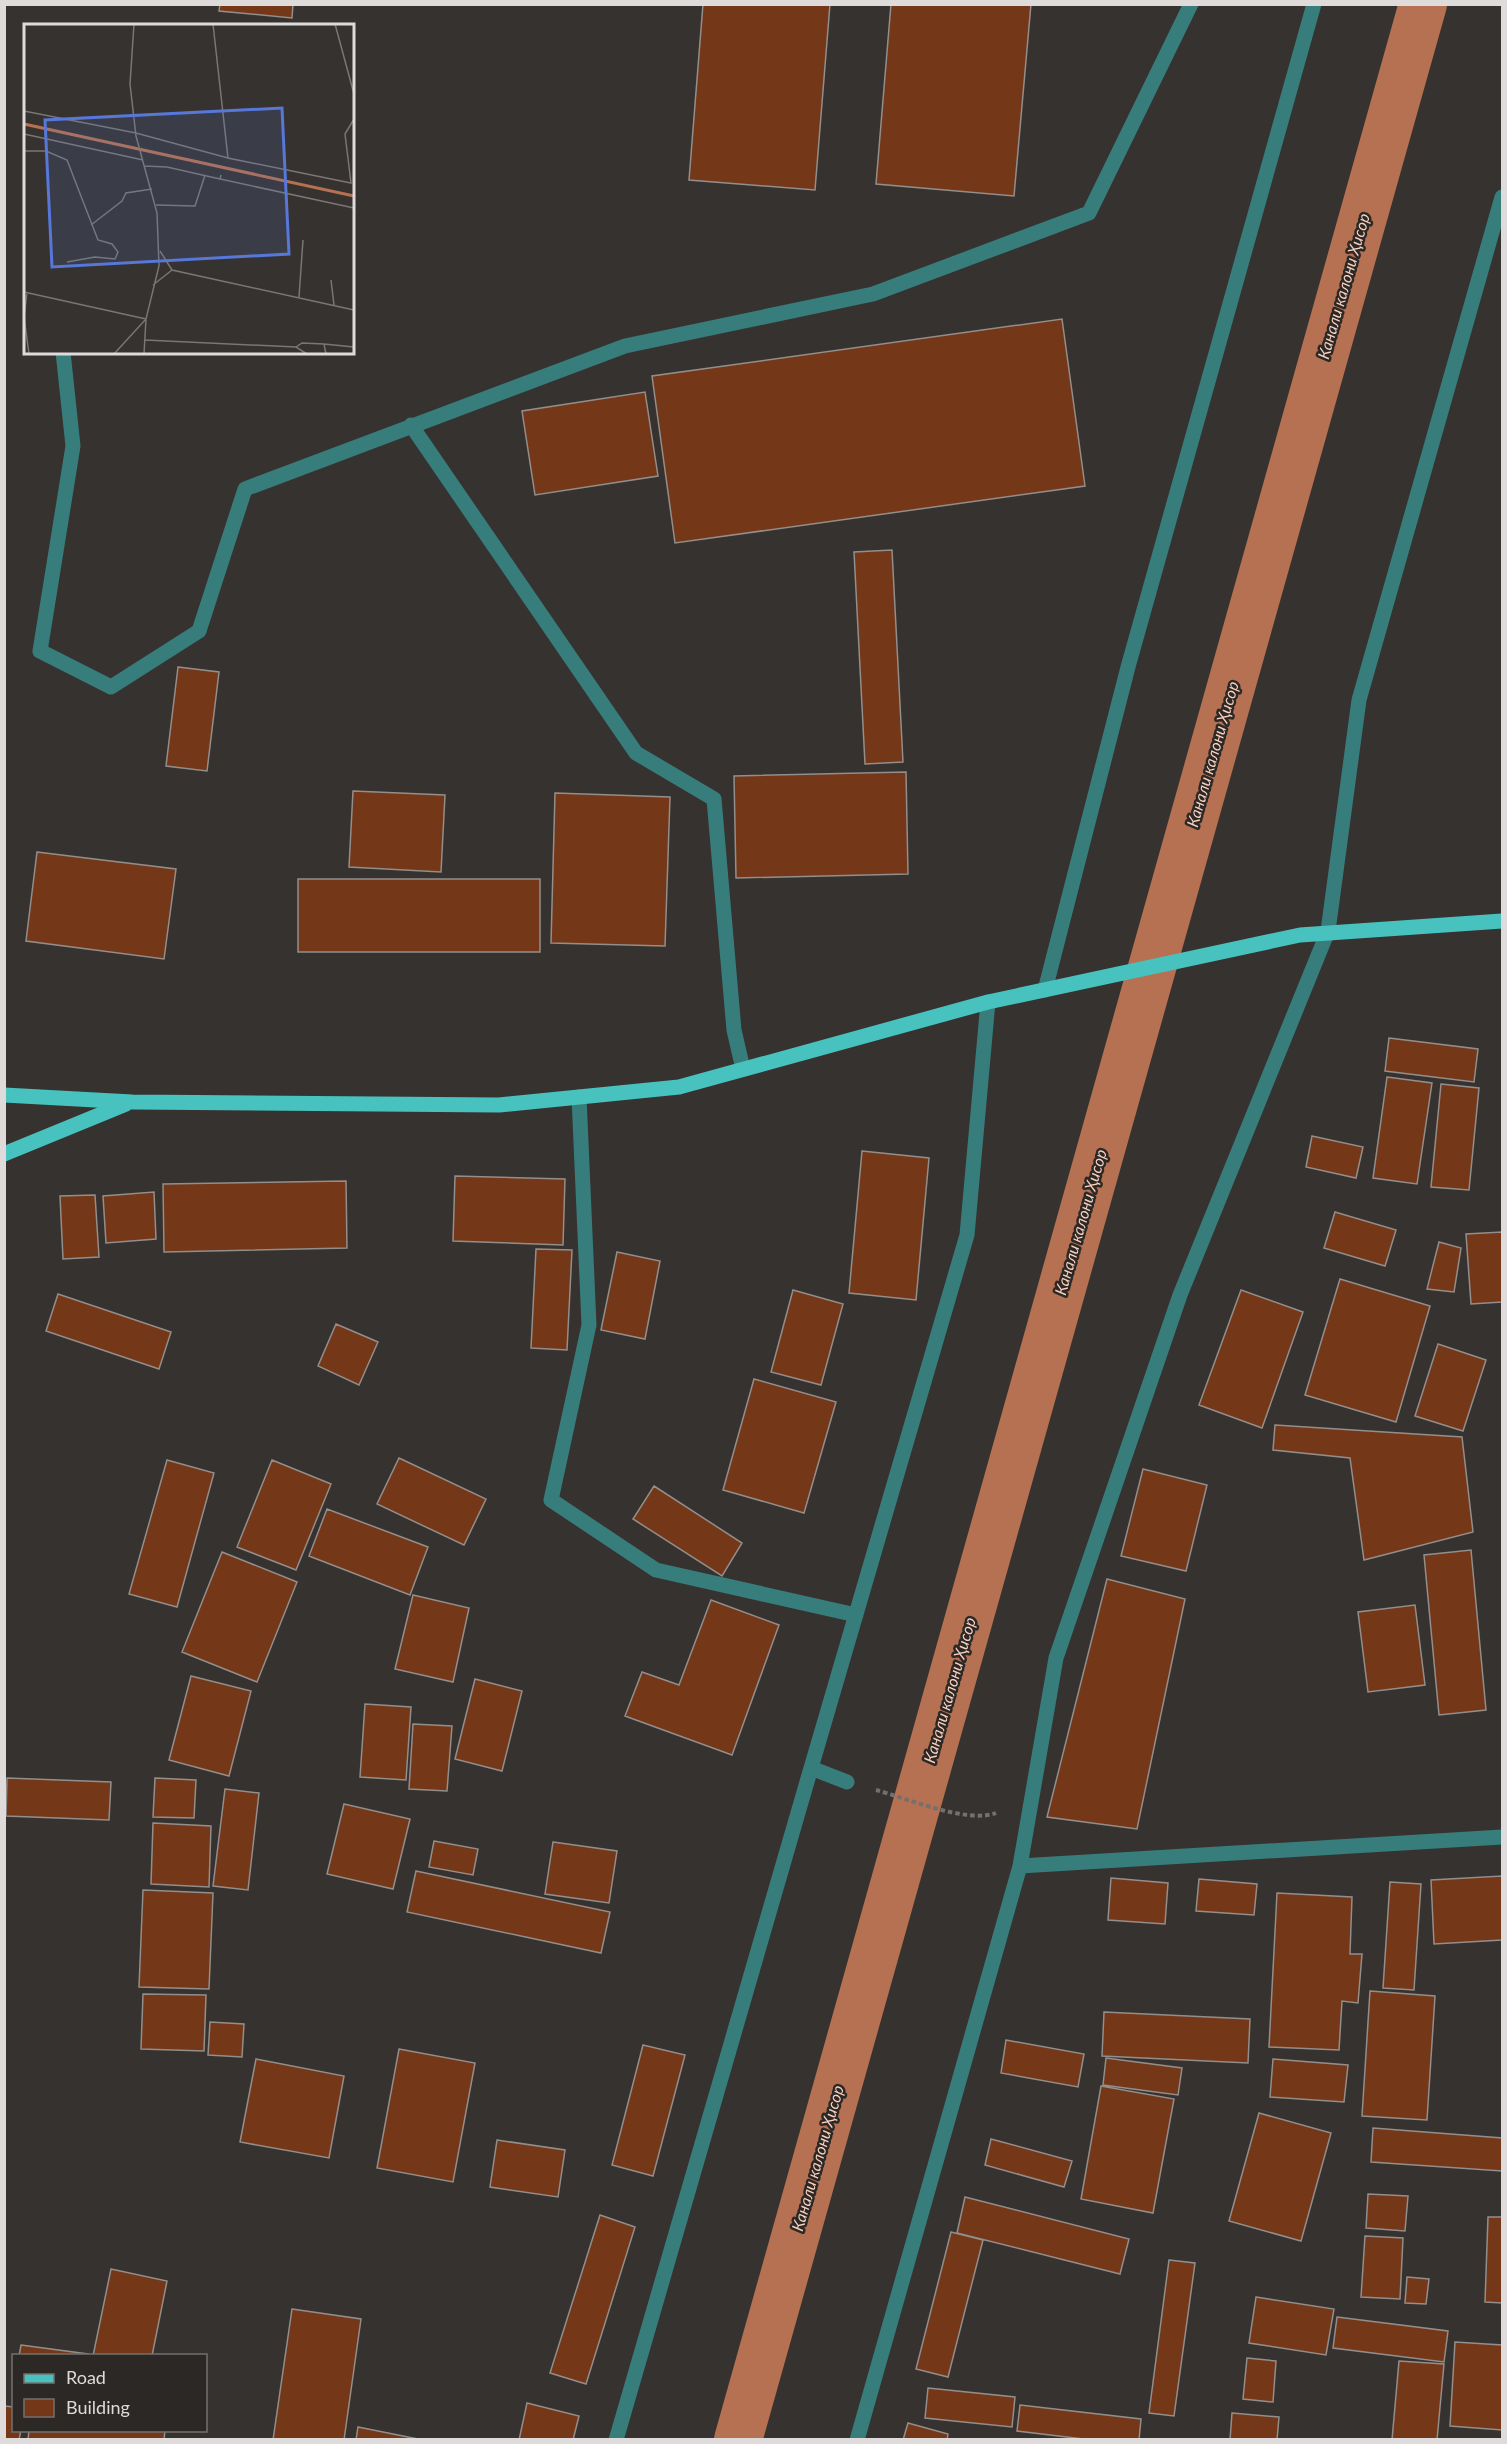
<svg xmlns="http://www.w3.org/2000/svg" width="1507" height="2444" viewBox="0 0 1507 2444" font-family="Lato,sans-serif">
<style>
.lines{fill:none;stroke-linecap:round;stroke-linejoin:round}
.canal{stroke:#b57151;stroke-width:48}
.building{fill:#743717;stroke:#938e8c;stroke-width:1.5}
.path{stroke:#73706e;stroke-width:4;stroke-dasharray:4.5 3;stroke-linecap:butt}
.minor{stroke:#377d7b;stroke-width:15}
.major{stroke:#48c2be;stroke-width:15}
.labels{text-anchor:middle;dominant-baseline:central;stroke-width:5;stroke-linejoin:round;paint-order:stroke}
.water-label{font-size:16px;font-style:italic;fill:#f9d1bf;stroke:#2c2826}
.inset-river{fill:none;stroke:#b57151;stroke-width:3}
.inset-road{fill:none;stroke:#797674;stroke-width:1.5}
.view{fill:#5778d9;fill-opacity:0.15;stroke:#5778d9;stroke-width:3}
.inset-edge{fill:none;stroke:#dedbda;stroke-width:3}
</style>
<rect width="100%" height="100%" fill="#363230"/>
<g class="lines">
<path class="canal" d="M738,2440L1423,4"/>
</g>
<path class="building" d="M220,4H293L292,18L219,11Z
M703,4H830L815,190L689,180Z
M891,4H1031L1014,196L876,184Z
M1062,319L1085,486L675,543L652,376Z
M645,392L658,476L535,495L522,411Z
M892,550L903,762L865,764L854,552Z
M178,667L219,672L207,771L166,766Z
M906,772L908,874L736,878L734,776Z
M353,791L445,795L441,872L349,867Z
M555,793L670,797L665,946L551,943Z
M37,852L176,869L164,959L26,941Z
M298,879H540V952H298Z
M1389,1038L1478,1049L1474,1082L1385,1071Z
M1387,1077L1432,1083L1417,1184L1373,1178Z
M1441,1084L1479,1088L1469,1190L1431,1187Z
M1312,1136L1363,1147L1356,1178L1306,1167Z
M862,1151L929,1158L916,1300L849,1293Z
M455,1176L565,1179L563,1245L453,1241Z
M346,1181L347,1248L164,1252L163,1184Z
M154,1192L156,1239L106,1243L103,1196Z
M95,1195L99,1257L63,1259L60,1196Z
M1335,1212L1396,1230L1385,1266L1324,1248Z
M1502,1232V1302L1471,1304L1466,1234Z
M1439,1242L1461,1248L1454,1292L1427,1289Z
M536,1249L572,1250L567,1350L531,1348Z
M617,1252L660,1261L645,1339L601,1330Z
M1340,1279L1430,1306L1396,1422L1305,1395Z
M793,1290L843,1304L821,1385L771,1372Z
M1241,1290L1303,1312L1262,1428L1199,1405Z
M58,1294L171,1332L159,1369L46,1331Z
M336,1324L378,1342L359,1385L318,1366Z
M1438,1344L1486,1360L1463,1431L1415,1416Z
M754,1379L836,1402L804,1513L723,1490Z
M1275,1425L1462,1437L1473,1532L1364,1560L1350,1458L1273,1450Z
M399,1458L486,1499L464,1545L377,1504Z
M167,1460L214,1473L177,1607L129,1594Z
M272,1460L331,1484L296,1570L237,1547Z
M1143,1469L1207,1485L1186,1571L1121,1556Z
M654,1486L742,1543L722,1576L633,1519Z
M327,1509L428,1547L410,1595L309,1556Z
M1471,1550L1486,1710L1439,1715L1424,1555Z
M222,1552L297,1582L257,1682L182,1652Z
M1107,1579L1185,1599L1137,1829L1047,1817Z
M413,1595L469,1608L453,1682L395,1669Z
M711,1600L779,1625L732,1755L625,1716L642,1672L679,1685Z
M1415,1605L1425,1685L1368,1692L1358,1612Z
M191,1676L251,1691L229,1776L169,1760Z
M475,1679L522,1691L502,1771L455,1759Z
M365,1704L411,1707L406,1780L360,1777Z
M413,1724L452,1726L447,1791L409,1789Z
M7,1778L111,1782L109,1820L6,1816Z
M155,1778L196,1780L194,1818L153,1817Z
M225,1789L259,1793L248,1890L213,1886Z
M344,1804L410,1819L393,1889L327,1874Z
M153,1823L211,1826L209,1887L151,1884Z
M434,1841L478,1849L473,1875L429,1867Z
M553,1842L617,1851L609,1903L545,1894Z
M416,1871L610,1912L601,1953L407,1912Z
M1502,1876V1940L1434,1944L1431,1880Z
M1111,1878L1168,1883L1165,1924L1108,1920Z
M1199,1879L1257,1884L1254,1915L1196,1911Z
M1390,1882L1421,1884L1414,1990L1383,1988Z
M143,1890L213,1893L209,1989L139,1987Z
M1277,1893L1352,1897L1350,1954H1362L1358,2003L1342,2001L1339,2050L1269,2047Z
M1370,1991L1435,1996L1427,2120L1362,2116Z
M143,1994L206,1995L204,2051L141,2049Z
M1104,2012L1250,2019L1248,2063L1102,2056Z
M210,2022L244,2024L242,2057L208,2055Z
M1006,2040L1084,2054L1078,2087L1001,2073Z
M643,2045L685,2055L653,2176L612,2165Z
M399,2049L475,2063L453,2182L377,2168Z
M1106,2058L1182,2068L1178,2095L1103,2085Z
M256,2059L344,2076L329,2158L240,2142Z
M1273,2059L1348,2065L1344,2102L1270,2097Z
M1101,2086L1174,2099L1153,2213L1081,2199Z
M1259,2113L1331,2133L1301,2241L1229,2221Z
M1373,2128L1502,2138V2171L1371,2162Z
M991,2139L1072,2161L1064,2187L985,2165Z
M497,2140L565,2150L558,2197L490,2187Z
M1368,2194L1408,2196L1405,2231L1366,2228Z
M965,2197L1129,2239L1120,2274L957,2233Z
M600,2215L635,2227L586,2384L550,2373Z
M1488,2217H1502V2303L1485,2302Z
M951,2232L983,2240L948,2377L916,2369Z
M1365,2236L1403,2238L1400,2299L1361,2297Z
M1169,2260L1195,2263L1174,2416L1149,2413Z
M111,2269L167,2281L152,2356H93Z
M1407,2277L1429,2279L1426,2304L1405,2303Z
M1256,2297L1334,2309L1326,2355L1249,2343Z
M292,2309L361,2319L344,2440H273Z
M1337,2317L1448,2331L1444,2362L1333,2348Z
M1455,2342L1502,2345V2430L1450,2426Z
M21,2345L88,2354V2356H19Z
M1247,2358L1276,2361L1273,2402L1243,2399Z
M1399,2361L1444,2364L1437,2440H1392Z
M928,2388L1015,2397L1012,2427L925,2418Z
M527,2403L579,2416L573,2440H519Z
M1020,2405L1141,2419L1139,2440H1092L1017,2431Z
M4,2406L14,2407V2430H21L19,2440H4Z
M1232,2413L1279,2417L1277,2440H1230Z
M908,2423L948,2434L947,2440H903Z
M358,2427L423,2440H356Z
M29,2430H165L164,2440H28Z"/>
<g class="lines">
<path class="path" d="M876,1790C906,1798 967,1824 996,1813"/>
<path class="minor" d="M63,352L73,446L40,651L111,687L199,631L245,489L625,346L873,294L1089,213L1191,4
M411,425L636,753L714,799L734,1030L743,1069
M1045,990L1128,667L1314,4
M579,1097L589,1325L551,1500L656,1570L856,1615
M811,1768L967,1235L988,1002
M1020,1866L1056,1658L1180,1295L1328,931L1359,700L1502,197
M616,2440L811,1768L847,1782
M857,2440L1020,1866L1502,1837"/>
<path class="major" d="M4,1095L132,1102L499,1105L679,1087L988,1002L1300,935L1502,921
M4,1154L126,1104"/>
</g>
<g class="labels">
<g class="water-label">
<text transform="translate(1343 286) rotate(-74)">Канали калони Ҳисор</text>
<text transform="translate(1212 754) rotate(-74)">Канали калони Ҳисор</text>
<text transform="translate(1080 1222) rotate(-74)">Канали калони Ҳисор</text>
<text transform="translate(949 1690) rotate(-74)">Канали калони Ҳисор</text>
<text transform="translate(817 2158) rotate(-74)">Канали калони Ҳисор</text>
</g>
</g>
<g transform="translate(24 24)">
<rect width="330" height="330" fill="#363230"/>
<path class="inset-river" d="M0,100L330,172"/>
<path class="inset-road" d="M189,0L204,134L327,159L321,110L330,95M311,0L330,70M0,87L112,109L204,134M0,110L119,136M0,127H22L43,136L74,216L88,220L94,228L91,235L71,233L43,238M120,142L143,143L196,155M197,151L196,155L330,184M132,181L171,182L181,151M67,201L98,177L102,169L128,165M136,227L148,246L330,286M307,256L310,281M129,261L148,246M0,268L122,295M3,268L0,293L5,330M275,273L279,216M121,316L272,323L283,330M300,320L330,323M272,323L278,319L300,320L302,330M90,330L122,295L135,242L133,189L112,112L106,60L110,0M120,330L122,295"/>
<path class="view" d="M258,84L265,230L28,243L21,96Z"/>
<rect width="330" height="330" class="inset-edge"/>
</g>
<rect width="1507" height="2444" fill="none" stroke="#dedbda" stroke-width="12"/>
<rect x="12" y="2354" width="195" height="78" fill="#2c2826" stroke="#73706e" stroke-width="1.5"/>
<rect x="24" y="2374" width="30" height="9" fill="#48c2be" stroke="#73706e" stroke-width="1.5"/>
<text x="66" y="2384" font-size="18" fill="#dedbda">Road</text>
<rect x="24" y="2399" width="30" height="18" fill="#743717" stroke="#73706e" stroke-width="1.5"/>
<text x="66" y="2414" font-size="18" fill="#dedbda">Building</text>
</svg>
